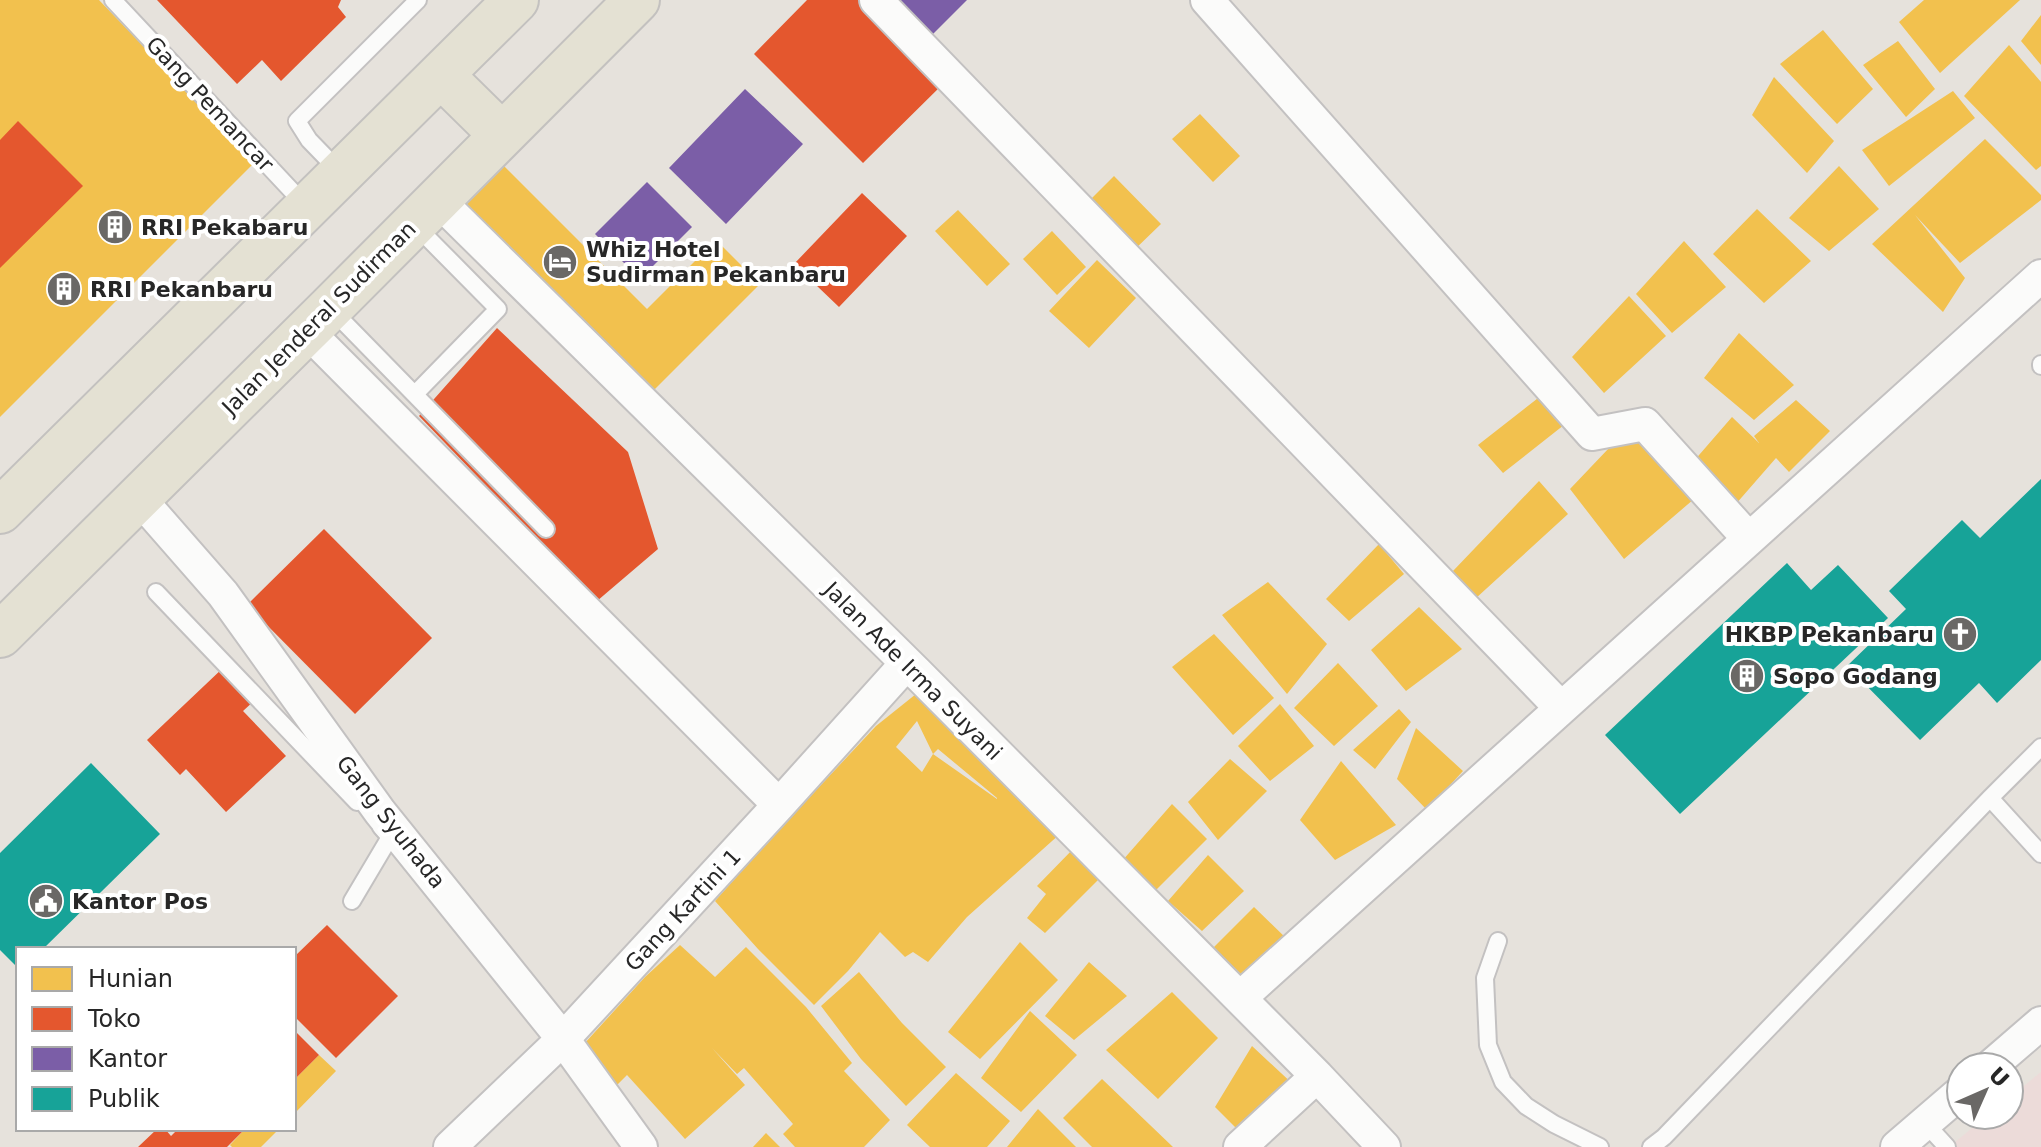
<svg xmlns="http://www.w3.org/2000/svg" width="2041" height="1147" viewBox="0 0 2041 1147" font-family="'DejaVu Sans',sans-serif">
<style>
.medical{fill:#ecdbd9}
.homes{fill:#f2c14e;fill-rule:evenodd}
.shops{fill:#e4572e}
.offices{fill:#7b5ea7}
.public{fill:#17a398}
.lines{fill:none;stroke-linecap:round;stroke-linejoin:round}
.lane-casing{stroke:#c3c1c1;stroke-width:20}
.street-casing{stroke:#c3c1c1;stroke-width:36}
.primary-casing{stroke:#c3c1bf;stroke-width:48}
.lane{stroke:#fbfbfa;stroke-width:16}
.street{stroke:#fbfbfa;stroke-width:32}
.primary{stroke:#e4e1d3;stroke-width:44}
.labels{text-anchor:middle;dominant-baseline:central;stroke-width:8;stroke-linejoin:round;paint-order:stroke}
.street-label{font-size:22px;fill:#272727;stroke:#fff}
.poi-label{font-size:22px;font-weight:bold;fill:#272727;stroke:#fff;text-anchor:start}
</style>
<rect width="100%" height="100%" fill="#e6e2dc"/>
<path class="medical" d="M2041,1072V1147H1949L1988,1115H2009V1098Z"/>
<path class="homes" d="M0,0H99L255,162L0,417Z
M1924,0H2020L1940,73L1899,22Z
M2041,15V65L2021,41Z
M1823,30L1873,89L1837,124L1780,64Z
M1898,41L1935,89L1906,117L1863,65Z
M2009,45L2041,82V166L2036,170L1964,96Z
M1774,77L1834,141L1807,173L1752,115Z
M1953,91L1975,118L1889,186L1862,150Z
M1200,114L1240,156L1213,182L1172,139Z
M1985,139L2041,195V200L1960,263L1915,215L1965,278L1943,312L1872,244Z
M504,166L647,309L716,240L760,284L651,393L464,206Z
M1839,166L1879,209L1829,251L1789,218Z
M1114,176L1161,224L1131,253L1085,205Z
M1757,209L1811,261L1764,303L1713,254Z
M958,210L1010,264L987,286L935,231Z
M1052,231L1086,267L1057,295L1023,259Z
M1684,241L1726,287L1672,333L1636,294Z
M1097,260L1136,298L1089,348L1049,311Z
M1629,296L1666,336L1604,393L1572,357Z
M1739,333L1794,385L1754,420L1704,378Z
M1542,395L1569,421L1503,473L1478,445Z
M1796,400L1830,431L1789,472L1776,458L1735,505L1693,462L1732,417L1759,443L1754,436Z
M1629,427L1694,499L1624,559L1570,489Z
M1539,481L1568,514L1475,599L1453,571Z
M1379,544L1404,574L1349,621L1326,599Z
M1268,582L1327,644L1287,694L1222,615Z
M1419,607L1462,649L1406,691L1371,650Z
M1214,634L1274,698L1233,735L1172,667Z
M1338,663L1378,706L1334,746L1294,708Z
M916,694L1061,833L967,917L928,962L913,952L905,957L880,932L848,971L814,1005L758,949L715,901L764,846L876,726ZM917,721L933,754L922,772L896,747ZM938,749L997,798V799L933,754Z
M1280,704L1314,746L1270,781L1238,746Z
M1399,709L1411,722L1375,769L1353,750Z
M1416,728L1463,771L1427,810L1397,779Z
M1230,759L1267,791L1218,840L1188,802Z
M1341,761L1396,825L1335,860L1300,820Z
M1172,804L1207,839L1156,890L1122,861Z
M1075,847L1103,875L1045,933L1027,918L1046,894L1037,886Z
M1208,855L1244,891L1202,931L1168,901Z
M1254,907L1289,941L1244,985L1210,951Z
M1020,942L1058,980L980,1059L948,1032Z
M680,945L715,977L746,947L806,1007L852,1063L844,1071L890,1120L864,1147H795L783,1134L793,1124L744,1068L737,1074L712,1048L745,1085L685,1139L627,1075L616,1086L584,1044L645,977Z
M1089,962L1127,996L1074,1040L1045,1016Z
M859,972L902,1023L946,1067L906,1106L861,1059L821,1006Z
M1172,992L1218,1038L1158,1099L1106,1050Z
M1030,1011L1077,1055L1021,1112L981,1078Z
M1252,1046L1296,1087L1243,1135L1215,1107Z
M319,1055L336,1071L294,1114V1080Z
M956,1073L1010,1121L987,1147H930L907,1125Z
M1102,1079L1173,1147H1092L1063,1118Z
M1038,1109L1076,1147H1007Z
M245,1129H279L261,1147H232L230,1145Z
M766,1133L780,1147H753Z"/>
<path class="shops" d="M157,0H341L338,7L346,17L281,81L262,60L237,84Z
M807,0H865L946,81L863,163L754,54Z
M18,121L83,186L0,268V140Z
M862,193L907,236L839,307L794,264Z
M497,328L628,452L658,549L597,601L419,416Z
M324,529L432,638L355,714L247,605Z
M224,667L255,700L243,711L286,756L226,812L186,769L180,775L147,740Z
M327,925L398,996L336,1058L294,1016V957Z
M294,1030L319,1055L294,1080Z
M157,1129H165L171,1136L178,1129H245L227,1147H138Z"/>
<path class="offices" d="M895,0H967L931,36Z
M745,89L803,144L726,224L669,168Z
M647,182L692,227L640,279L595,234Z"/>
<path class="public" d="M2041,479V660L1997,703L1979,683L1920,740L1847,666L1906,609L1889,591L1962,520L1980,538Z
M1787,563L1811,590L1838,565L1888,618L1680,814L1605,735Z
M91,763L160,834L43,949H18V968L0,950V853Z"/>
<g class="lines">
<g class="lane-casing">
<path id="lane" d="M113,0L306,206
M340,172L309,140L297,121L418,0
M414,224L498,309L415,394
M331,309L546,529
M2041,364V366
M156,592L357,802
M1990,798L2041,854
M352,901L390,837L381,827
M1498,941L1485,978L1488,1045L1503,1082L1526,1106L1554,1124L1600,1147
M1925,1123L1947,1147
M1651,1147L1664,1137L1990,798L2041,747"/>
</g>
<g class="street-casing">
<path id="street" d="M876,0L1561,708
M1207,0L1592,434L1645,424L1749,539
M437,199L917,673L1317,1076L1384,1147
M307,331L779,805
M139,498L223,594L380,812L563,1039L641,1147
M1240,998L2041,276
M1990,1067L2041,1023
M450,1147L563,1039L779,805L906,664
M1240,1147L1317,1076
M1897,1147L1961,1092"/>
</g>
<g class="primary-casing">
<path id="primary" d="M441,75L501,134
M0,511L516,0
M0,635L330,308L637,0"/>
</g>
<use href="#lane" class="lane"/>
<use href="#street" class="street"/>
<use href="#primary" class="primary"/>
</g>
<defs>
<g id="building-disc" transform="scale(1.8)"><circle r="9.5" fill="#6a6866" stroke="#fff"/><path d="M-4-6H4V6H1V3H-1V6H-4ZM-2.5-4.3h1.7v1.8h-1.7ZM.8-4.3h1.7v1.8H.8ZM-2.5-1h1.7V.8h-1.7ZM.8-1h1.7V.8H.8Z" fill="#fff"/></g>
<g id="hotel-disc" transform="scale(1.8)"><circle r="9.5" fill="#6a6866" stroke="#fff"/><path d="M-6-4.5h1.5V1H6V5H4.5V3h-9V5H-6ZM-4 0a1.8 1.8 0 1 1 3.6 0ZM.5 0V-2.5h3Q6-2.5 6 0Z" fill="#fff"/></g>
<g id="church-disc" transform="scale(1.8)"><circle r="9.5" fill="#6a6866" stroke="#fff"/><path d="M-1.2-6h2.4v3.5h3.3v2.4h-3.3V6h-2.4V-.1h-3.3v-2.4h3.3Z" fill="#fff"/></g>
<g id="civic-disc" transform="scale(1.8)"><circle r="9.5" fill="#6a6866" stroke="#fff"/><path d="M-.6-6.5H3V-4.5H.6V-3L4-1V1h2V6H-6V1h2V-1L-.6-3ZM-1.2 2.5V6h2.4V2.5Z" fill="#fff"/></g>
</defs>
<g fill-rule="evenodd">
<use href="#building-disc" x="115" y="227"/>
<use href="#hotel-disc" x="560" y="262"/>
<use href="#building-disc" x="64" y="289"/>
<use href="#church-disc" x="1960" y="634"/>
<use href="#building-disc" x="1747" y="676"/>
<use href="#civic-disc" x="46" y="901"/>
</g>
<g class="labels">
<g class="street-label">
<text transform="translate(210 104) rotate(47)">Gang Pemancar</text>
<text transform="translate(319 318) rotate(-45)">Jalan Jenderal Sudirman</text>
<text transform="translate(913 671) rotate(45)">Jalan Ade Irma Suyani</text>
<text transform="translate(391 822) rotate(52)">Gang Syuhada</text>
<text transform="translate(683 910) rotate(-47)">Gang Kartini 1</text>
</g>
<g class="poi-label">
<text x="141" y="227">RRI Pekabaru</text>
<text x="586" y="249">Whiz Hotel<tspan x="586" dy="25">Sudirman Pekanbaru</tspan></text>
<text x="90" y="289">RRI Pekanbaru</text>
<text x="1934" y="634" text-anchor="end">HKBP Pekanbaru</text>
<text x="1773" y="676">Sopo Godang</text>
<text x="72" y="901">Kantor Pos</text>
</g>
</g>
<rect x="16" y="947" width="280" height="184" fill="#ffffff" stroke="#a9a9a9" stroke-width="2"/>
<rect x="32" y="967" width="40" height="24" fill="#f2c14e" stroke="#a9a9a9" stroke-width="2"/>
<text x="88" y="987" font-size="24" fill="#272727">Hunian</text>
<rect x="32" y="1007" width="40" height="24" fill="#e4572e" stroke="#a9a9a9" stroke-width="2"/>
<text x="88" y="1027" font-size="24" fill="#272727">Toko</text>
<rect x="32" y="1047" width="40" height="24" fill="#7b5ea7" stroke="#a9a9a9" stroke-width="2"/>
<text x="88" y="1067" font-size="24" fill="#272727">Kantor</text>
<rect x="32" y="1087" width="40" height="24" fill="#17a398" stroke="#a9a9a9" stroke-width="2"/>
<text x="88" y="1107" font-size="24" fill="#272727">Publik</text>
<g transform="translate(1985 1091) rotate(45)"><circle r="38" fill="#ffffff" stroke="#a9a9a9" stroke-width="2"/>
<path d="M0-6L14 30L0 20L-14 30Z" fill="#6a6866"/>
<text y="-12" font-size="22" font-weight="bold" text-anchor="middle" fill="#272727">U</text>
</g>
</svg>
